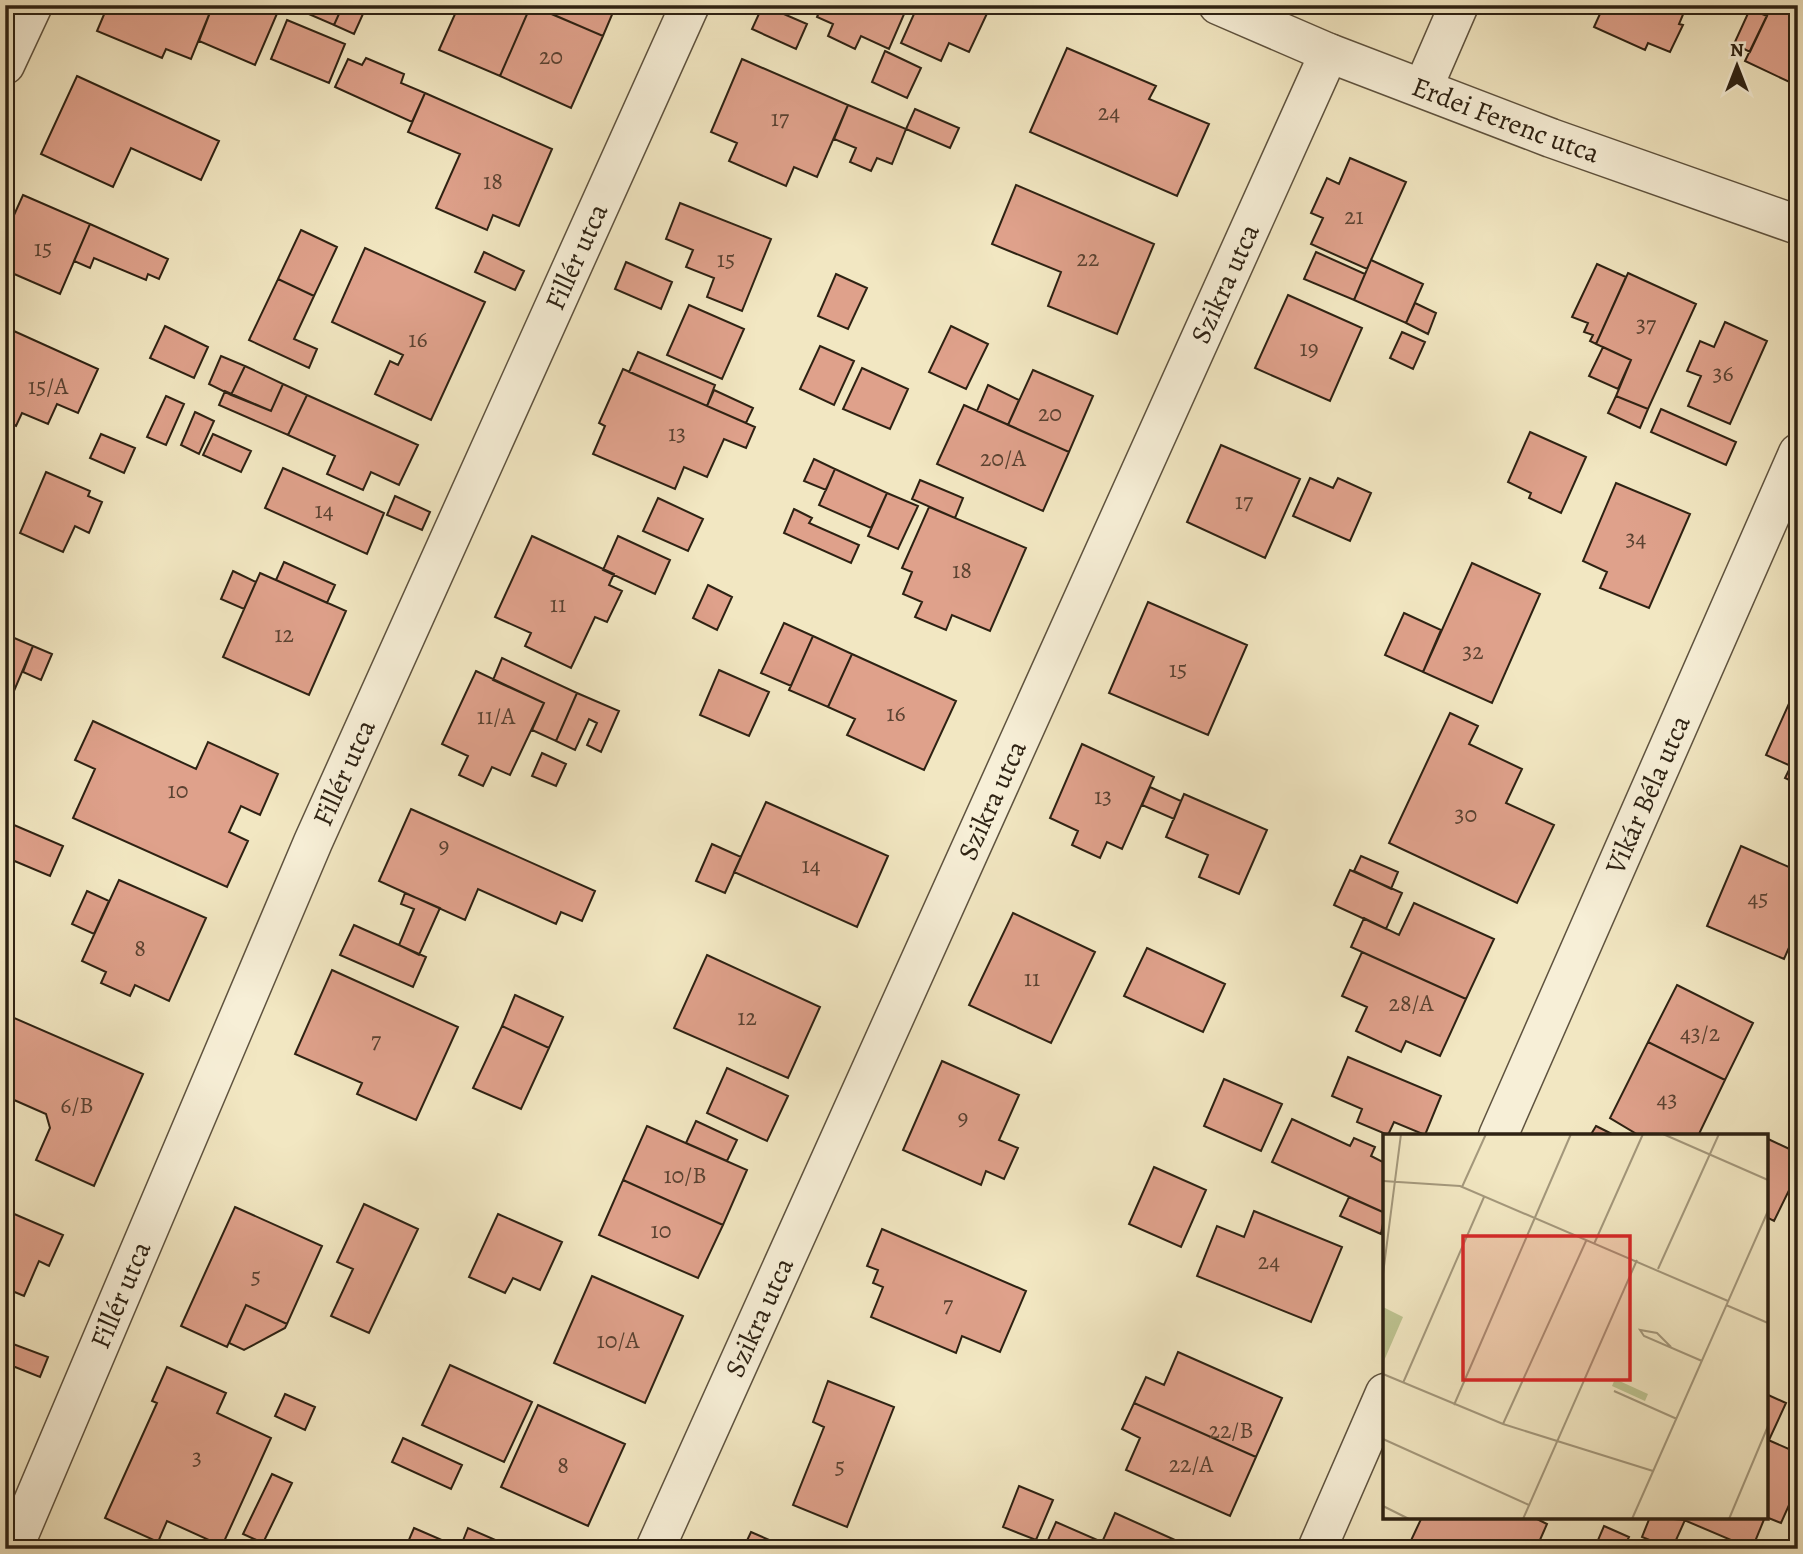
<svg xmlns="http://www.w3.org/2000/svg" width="1803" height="1554" viewBox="0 0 1803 1554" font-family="Alegreya,serif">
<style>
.building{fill:#dfa18b;stroke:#2e2213;stroke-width:2}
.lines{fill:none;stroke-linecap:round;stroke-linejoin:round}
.minor-casing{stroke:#5f533f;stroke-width:41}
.minor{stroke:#f7efd7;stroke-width:38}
.labels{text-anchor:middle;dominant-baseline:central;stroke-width:5;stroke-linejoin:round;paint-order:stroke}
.number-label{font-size:24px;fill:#5a4231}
.street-label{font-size:28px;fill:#2e2213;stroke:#f7efd7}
.inset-road{fill:none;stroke:#a4987c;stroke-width:2}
.view{fill:#d62828;fill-opacity:0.15;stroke:#d62828;stroke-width:3.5}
.inset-edge{fill:none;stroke:#2e2213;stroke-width:3.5}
</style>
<rect width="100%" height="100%" fill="#f2e7c2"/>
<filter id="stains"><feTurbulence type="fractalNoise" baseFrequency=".00286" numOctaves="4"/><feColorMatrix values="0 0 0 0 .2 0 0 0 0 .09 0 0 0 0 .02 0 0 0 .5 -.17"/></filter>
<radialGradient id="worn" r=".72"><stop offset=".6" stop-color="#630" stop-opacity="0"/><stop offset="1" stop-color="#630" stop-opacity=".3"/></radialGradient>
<path class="building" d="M108,5H213L191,59L166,49L162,58L97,31Z
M213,5H271L279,9L255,65L199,41Z
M288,5H343L334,25Z
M343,5H367L354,34L334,25Z
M382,5H398L395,11Z
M459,5H531L500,76L439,50Z
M531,5L603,36L571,108L500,76Z
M546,5H604L614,10L603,36L544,11Z
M763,5L807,24L796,49L752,29Z
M822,5H908L889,49L861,36L855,49L828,36L833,24L817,17Z
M918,5H991L969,52L949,43L941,61L901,43Z
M1604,5H1687L1679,24L1683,25L1670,52L1648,43L1645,50L1594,27Z
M1772,5L1798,7V86L1745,61Z
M1750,9L1767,16L1750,52L1734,44Z
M287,20L345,44L329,83L271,59Z
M1067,48L1156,86L1149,99L1209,124L1177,196L1030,132Z
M885,51L921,68L907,98L872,82Z
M366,58L404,74L401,83L425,93L412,122L335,87L348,59L362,65Z
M742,59L848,105L817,177L794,167L786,186L729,161L737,143L711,132Z
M77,76L219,141L201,180L131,148L113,187L41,154Z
M425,93L552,149L519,226L493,215L487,230L436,208L460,154L408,132Z
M848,105L906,129L892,164L877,158L871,171L850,162L856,148L834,139Z
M915,109L959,128L950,148L906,129Z
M1350,158L1406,182L1367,269L1311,244L1323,218L1311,213L1327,178L1339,184Z
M1016,185L1154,244L1117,334L1048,306L1061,272L992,244Z
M23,195L90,224L60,294L5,270V235Z
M680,203L771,239L742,311L707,297L714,278L686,267L693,250L666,239Z
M90,224L168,259L159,279L148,274L146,280L94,258L90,268L74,261Z
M301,230L337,247L314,296L278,279Z
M365,248L485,302L431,420L375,394L390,361L398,365L403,355L332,322Z
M484,252L524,271L515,290L475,272Z
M1316,252L1365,274L1354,300L1304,279Z
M1371,260L1423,284L1406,323L1354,300Z
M626,262L672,282L661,309L615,289Z
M1597,264L1626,277L1596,344L1590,341L1593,335L1584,332L1588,323L1572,317Z
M1628,273L1696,304L1648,409L1616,396L1631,360L1596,344Z
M836,274L867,288L848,329L818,316Z
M278,279L314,296L294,339L317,349L309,368L249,340Z
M1288,295L1362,328L1330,401L1255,368Z
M1415,303L1436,313L1428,334L1406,323Z
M689,305L744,329L722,379L667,355Z
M1725,322L1767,341L1730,424L1688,406L1701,376L1687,371L1700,341L1714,347Z
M165,326L208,347L194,378L150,358Z
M951,326L988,344L966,389L929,372Z
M5,327L98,369L78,413L57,404L48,424L22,413L16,426L5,421Z
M1402,332L1425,342L1413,369L1390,358Z
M820,346L854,361L834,405L800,389Z
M1603,347L1631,360L1618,389L1589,376Z
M638,352L715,385L707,406L629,372Z
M221,356L245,366L231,395L209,384Z
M245,366L283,384L271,411L231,395Z
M862,368L908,389L890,429L843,409Z
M623,369L755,427L746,448L724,439L707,477L684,467L675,489L593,454L605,426L599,423Z
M1033,370L1093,396L1069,452L1008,425Z
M283,384L307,395L288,435L219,405L225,391L271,411Z
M988,385L1019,400L1008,425L977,411Z
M714,390L753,408L746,423L707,406Z
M307,395L418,445L399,485L371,472L363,490L327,474L335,456L288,435Z
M166,396L184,404L166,445L147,437Z
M1616,396L1648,409L1640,428L1608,413Z
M964,405L1069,452L1043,511L937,464Z
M1661,409L1736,442L1726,465L1651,432Z
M195,412L214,421L199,454L181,445Z
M1530,432L1586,457L1561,513L1529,498L1531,493L1508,482Z
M101,434L135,448L124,473L90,458Z
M213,434L251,451L241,472L203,455Z
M1221,445L1300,479L1265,558L1187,522Z
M814,459L835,469L826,490L804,481Z
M283,468L384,513L367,554L265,508Z
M835,469L887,493L871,528L819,505Z
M46,472L90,491L88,496L102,502L89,533L75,526L63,552L20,533Z
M1310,478L1333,488L1338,478L1371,493L1350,541L1293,516Z
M920,480L963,498L955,518L912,499Z
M1616,483L1690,514L1649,608L1600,588L1607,572L1583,561Z
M887,493L918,506L898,549L868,536Z
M395,496L430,512L422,530L387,515Z
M658,498L703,519L688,551L643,531Z
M929,507L1026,548L990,631L952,615L946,630L915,617L922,602L903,594L912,572L902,568Z
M794,509L812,518L809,523L859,545L851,563L784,533Z
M532,536L614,574L609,585L622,591L607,622L595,617L571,668L525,646L531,633L495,617Z
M618,536L670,560L655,594L603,570Z
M284,562L335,585L327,603L276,580Z
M1472,563L1540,594L1492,703L1423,672Z
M233,571L256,582L244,609L221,599Z
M260,573L346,611L309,695L223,657Z
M708,585L732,597L717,630L693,618Z
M1148,602L1247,645L1208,735L1109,693Z
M1404,613L1441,630L1423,672L1385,655Z
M784,623L813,636L791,686L761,673Z
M5,634L33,646L14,691L5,687Z
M813,636L852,654L828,707L789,690Z
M33,646L52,654L41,680L23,672Z
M852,654L956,701L924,770L847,735L855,719L828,707Z
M502,658L577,693L556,741L532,730L544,703L493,680Z
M719,670L769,692L749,736L700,715Z
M476,671L544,703L510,775L492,767L483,786L459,775L468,756L442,744Z
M577,693L619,711L601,752L587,745L597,723L589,719L575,750L556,741Z
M1791,699L1798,702V784L1785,778L1791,766L1766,755Z
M1450,713L1478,726L1469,744L1522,769L1506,803L1554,825L1517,903L1389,843Z
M93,721L196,769L208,742L278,774L260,815L241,806L229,832L248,841L227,887L73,818L95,769L75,760Z
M1082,744L1154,777L1122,849L1107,842L1100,858L1072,845L1078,831L1050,818Z
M5,748L13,751L5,772Z
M542,753L566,764L556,786L532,776Z
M1150,787L1181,801L1174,819L1142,805Z
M1184,794L1267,830L1239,894L1199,877L1208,855L1166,837Z
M766,802L888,856L857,927L734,872Z
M411,809L595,891L582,921L561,912L556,924L478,889L465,920L379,881Z
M7,822L63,846L50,876L5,857Z
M712,844L741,857L725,893L696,881Z
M1741,846L1798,871V945L1791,943L1784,959L1707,926Z
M1361,856L1398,872L1391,889L1354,871Z
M1350,870L1402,893L1386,929L1334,905Z
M119,880L206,918L169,1001L135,985L130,996L101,983L106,972L82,961Z
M87,891L109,901L94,934L72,924Z
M405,893L440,908L419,955L399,945L414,909L401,904Z
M1414,903L1494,939L1466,999L1351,947L1364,918L1399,935Z
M1013,913L1095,952L1051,1043L969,1005Z
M354,925L426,957L413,987L340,955Z
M1147,948L1225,984L1203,1032L1124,996Z
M1362,952L1466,999L1440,1056L1406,1041L1401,1052L1356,1031L1367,1007L1342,996Z
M707,955L820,1007L788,1078L674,1028Z
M332,970L458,1027L416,1120L357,1094L362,1083L295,1054Z
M1677,985L1753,1023L1725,1080L1648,1042Z
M515,995L563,1017L549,1048L502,1026Z
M5,1014L143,1074L94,1186L36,1160L50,1128L46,1114L5,1096Z
M502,1026L549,1048L521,1109L473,1088Z
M1648,1042L1725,1080L1698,1136H1640L1610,1118Z
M1348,1057L1441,1096L1425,1135L1394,1122L1388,1135L1357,1122L1362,1109L1332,1096Z
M942,1061L1019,1095L999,1140L1018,1148L1004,1179L986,1171L981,1185L903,1150Z
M727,1068L788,1096L767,1141L707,1113Z
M1224,1079L1282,1104L1261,1151L1204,1126Z
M1292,1119L1350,1146L1354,1138L1375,1147L1371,1156L1385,1163V1213L1272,1162Z
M696,1121L737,1140L727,1161L686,1143Z
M647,1126L747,1170L723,1225L623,1180Z
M1596,1126L1616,1136H1590Z
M1766,1138L1798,1153V1172L1774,1221L1766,1217Z
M1154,1167L1206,1190L1181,1247L1129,1224Z
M623,1180L723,1225L698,1278L599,1235Z
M1798,1188V1210L1790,1206Z
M1349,1197L1385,1213L1381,1234L1340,1216Z
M364,1204L418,1229L369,1333L331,1316L353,1269L337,1262Z
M235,1207L322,1246L287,1324L246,1305L227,1347L181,1326Z
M5,1210L63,1235L49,1266L39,1261L24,1296L5,1288Z
M1254,1211L1342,1247L1311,1322L1197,1276L1217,1226L1244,1237Z
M498,1214L562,1242L540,1290L513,1278L505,1293L469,1277Z
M882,1229L1026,1291L1000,1352L962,1336L956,1353L871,1317L883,1287L873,1283L878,1270L867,1266Z
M592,1276L683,1316L645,1403L554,1363Z
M246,1305L287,1324L285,1328L244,1350L229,1343Z
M5,1341L48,1357L40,1377L5,1363Z
M1178,1352L1282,1398L1256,1457L1134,1403L1146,1377L1164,1385Z
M5,1363L11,1365L5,1381Z
M450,1365L532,1402L504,1462L422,1425Z
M167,1367L226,1393L217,1413L271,1438L222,1546L167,1521L158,1542L105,1518L157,1403L152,1401Z
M828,1381L894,1407L847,1527L793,1505L824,1427L813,1422Z
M285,1394L315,1407L305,1430L275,1416Z
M1766,1394L1786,1403L1769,1440L1766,1439Z
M1134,1403L1256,1457L1230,1516L1126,1470L1140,1438L1122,1429Z
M538,1405L625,1444L588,1526L501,1487Z
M403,1438L462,1465L451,1489L392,1462Z
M1766,1439L1798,1453V1485L1781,1523L1766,1517Z
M272,1474L292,1483L263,1543L243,1534Z
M1019,1486L1053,1500L1036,1540L1003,1527Z
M1115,1513L1195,1549H1099Z
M1422,1517H1533L1547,1524L1536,1549H1407Z
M1650,1517L1685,1520L1672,1549L1642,1537Z
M1677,1517H1765L1752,1549Z
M1056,1522L1102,1542L1099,1549H1044Z
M1604,1526L1629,1537L1623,1549L1595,1547Z
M414,1528L460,1548L468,1528L516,1549H405Z
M751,1532L790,1549H743Z"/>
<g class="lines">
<g class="minor-casing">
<g id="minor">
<path id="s1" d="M1218,5L1329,53L1551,138L1798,225"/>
<path d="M5,65L33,5"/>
<path d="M1423,88L1459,5"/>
<path id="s2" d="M1498,1136L1798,453"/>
<path id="s3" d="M13,1549L313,842L690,5"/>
<path id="s4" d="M655,1549L1329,53"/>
<path d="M1317,1549L1385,1393"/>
</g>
</g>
<use href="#minor" class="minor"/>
</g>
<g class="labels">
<g class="number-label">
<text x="551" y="56">20</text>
<text x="1109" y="112">24</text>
<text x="780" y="118">17</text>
<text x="493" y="181">18</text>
<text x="1354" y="216">21</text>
<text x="43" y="248">15</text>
<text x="1088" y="258">22</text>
<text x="726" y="259">15</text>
<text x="1646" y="324">37</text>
<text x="418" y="339">16</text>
<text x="1309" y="348">19</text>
<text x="1723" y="373">36</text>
<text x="48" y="386">15/A</text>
<text x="1050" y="413">20</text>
<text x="677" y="433">13</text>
<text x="1003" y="458">20/A</text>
<text x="1244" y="501">17</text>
<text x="324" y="510">14</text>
<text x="1636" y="538">34</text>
<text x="962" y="570">18</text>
<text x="558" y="604">11</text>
<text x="284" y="634">12</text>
<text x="1473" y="651">32</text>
<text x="1178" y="669">15</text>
<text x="896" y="713">16</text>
<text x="496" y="716">11/A</text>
<text x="178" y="790">10</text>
<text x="1103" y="796">13</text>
<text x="1466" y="814">30</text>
<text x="444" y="845">9</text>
<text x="811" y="865">14</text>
<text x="1758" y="898">45</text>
<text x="140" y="948">8</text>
<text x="1032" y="978">11</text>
<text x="1411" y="1003">28/A</text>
<text x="747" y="1017">12</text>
<text x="1700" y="1033">43/2</text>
<text x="376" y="1040">7</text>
<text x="1667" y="1099">43</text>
<text x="77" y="1105">6/B</text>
<text x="963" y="1117">9</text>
<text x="685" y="1175">10/B</text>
<text x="661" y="1230">10</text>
<text x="1269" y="1261">24</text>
<text x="256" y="1276">5</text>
<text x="948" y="1304">7</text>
<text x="618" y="1340">10/A</text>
<text x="1231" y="1430">22/B</text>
<text x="197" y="1457">3</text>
<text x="1191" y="1464">22/A</text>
<text x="563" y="1465">8</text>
<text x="840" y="1466">5</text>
</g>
<g class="street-label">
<text stroke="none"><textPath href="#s1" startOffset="310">Erdei Ferenc utca</textPath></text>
<text stroke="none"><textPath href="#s3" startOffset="1410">Fillér utca</textPath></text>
<text stroke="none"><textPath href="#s4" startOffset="1388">Szikra utca</textPath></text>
<text stroke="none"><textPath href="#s3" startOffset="844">Fillér utca</textPath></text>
<text stroke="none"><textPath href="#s2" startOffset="373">Vikár Béla utca</textPath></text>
<text stroke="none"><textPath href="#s4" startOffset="821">Szikra utca</textPath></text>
<text stroke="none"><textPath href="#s3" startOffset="276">Fillér utca</textPath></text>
<text stroke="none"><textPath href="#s4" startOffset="254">Szikra utca</textPath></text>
</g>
</g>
<g transform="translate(1383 1134)">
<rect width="385" height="385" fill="#f2e7c2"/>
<path d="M0,173L20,183L0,229ZM232,245L265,260L262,267L229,252Z" fill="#bec491"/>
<path class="inset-road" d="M280,0L385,46M0,47L77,52L345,167M79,53L103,0M211,110L260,0M275,135L336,0M0,140L18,0M343,171L385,189M288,213L274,199L257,196L261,202L319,227M0,240L120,290L270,337M20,249L101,63M231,257L294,285M71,271L188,0M120,290L203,107M0,305L146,371M0,372L26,385M140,385L254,126M249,385L385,77M346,385L385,292"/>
<path class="view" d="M80,102H247V246H80Z"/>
<rect width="385" height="385" class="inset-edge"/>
</g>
<rect width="1803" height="1554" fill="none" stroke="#f2e7c2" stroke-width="28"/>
<rect x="7" y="7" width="1789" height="1540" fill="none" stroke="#2e2213" stroke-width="3.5"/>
<rect x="14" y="14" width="1775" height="1526" fill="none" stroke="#2e2213" stroke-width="2"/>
<g transform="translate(1737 66)" stroke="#f7efd7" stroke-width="5" paint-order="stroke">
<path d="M0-5L12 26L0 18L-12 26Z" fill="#2e2213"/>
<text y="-10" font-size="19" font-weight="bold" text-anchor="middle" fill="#2e2213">N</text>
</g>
<rect width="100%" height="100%" filter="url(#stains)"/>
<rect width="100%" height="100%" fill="url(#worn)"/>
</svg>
